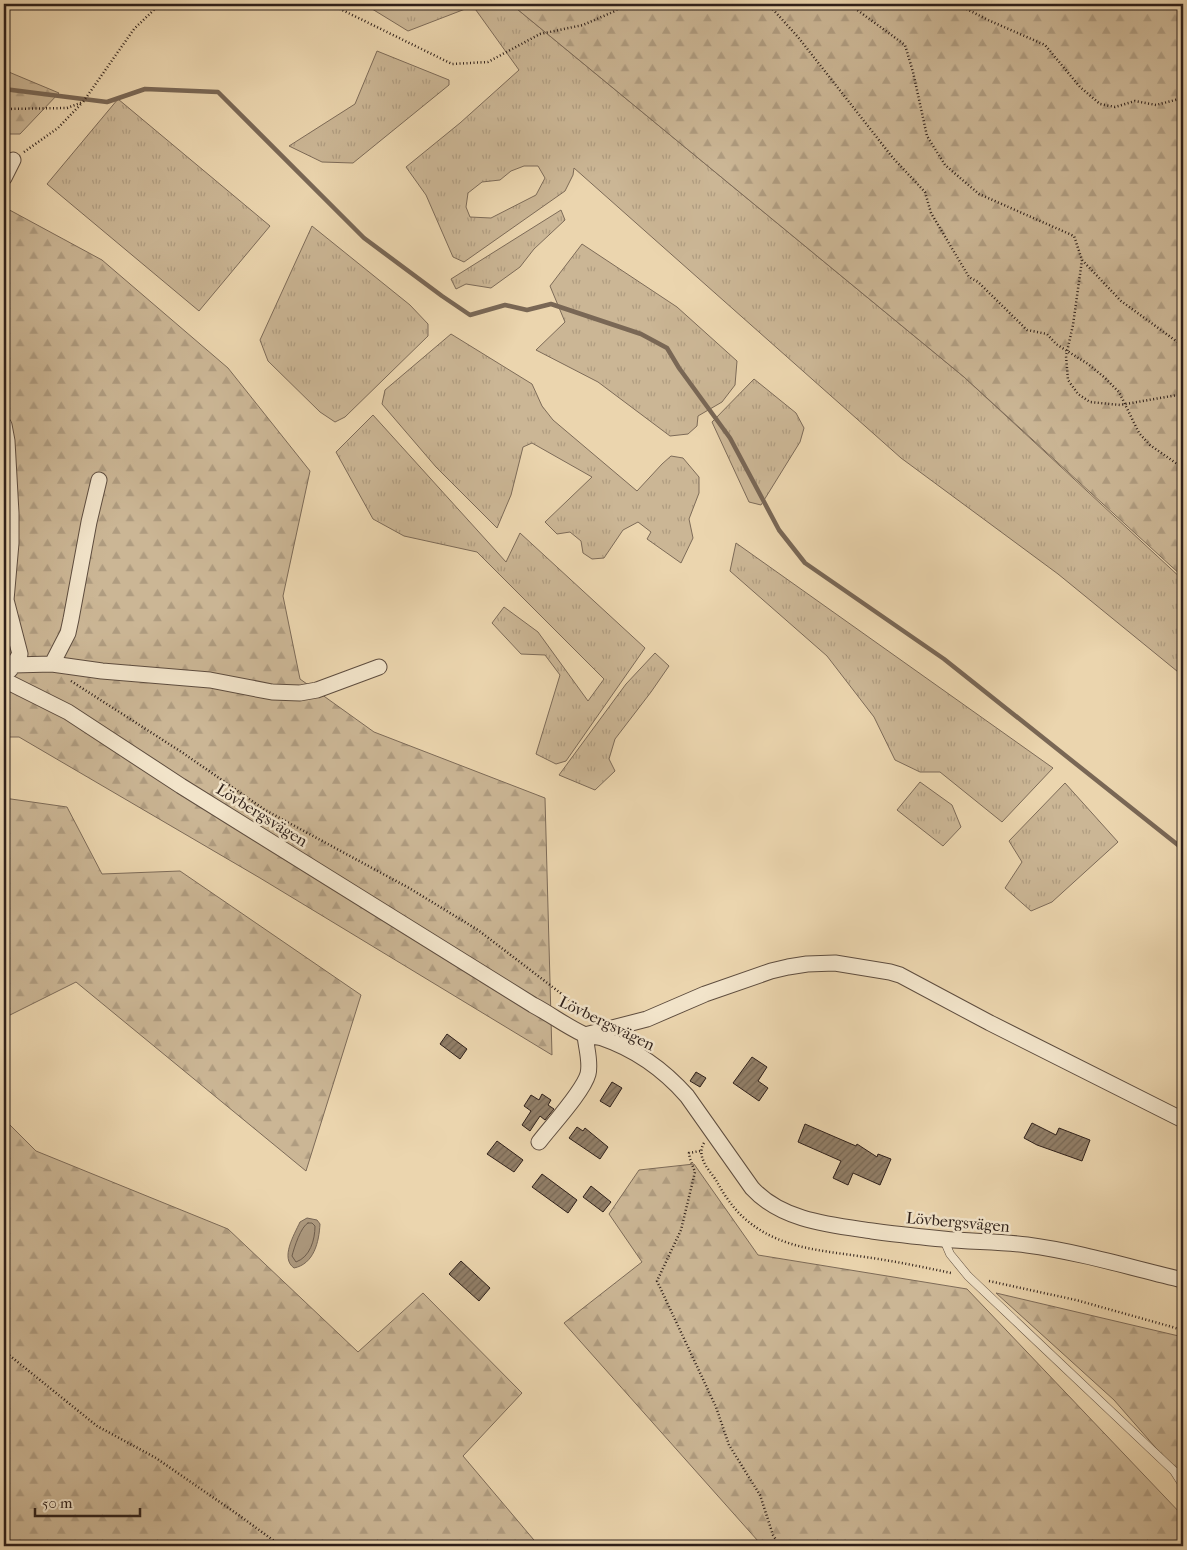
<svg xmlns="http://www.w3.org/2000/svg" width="1187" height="1550" viewBox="0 0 1187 1550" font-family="'IM FELL French Canon',serif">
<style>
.grass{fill:url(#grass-tufts);stroke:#7d6b58;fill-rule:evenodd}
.forest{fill:url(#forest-firs);stroke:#7d6b58}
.water{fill:#ab977c;stroke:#796755}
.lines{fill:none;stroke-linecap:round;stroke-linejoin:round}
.shore{stroke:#6d5c4b;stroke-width:1}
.stream{stroke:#796755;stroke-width:4.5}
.building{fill:url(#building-hatch);stroke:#2f201a}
.lane-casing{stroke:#5e4d3f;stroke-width:9}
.street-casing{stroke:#5e4d3f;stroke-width:17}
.path{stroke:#2f201a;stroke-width:2.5;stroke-dasharray:1 2.5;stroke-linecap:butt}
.lane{stroke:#f2e4ca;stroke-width:8}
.street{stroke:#f2e4ca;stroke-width:15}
.labels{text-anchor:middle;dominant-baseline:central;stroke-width:5;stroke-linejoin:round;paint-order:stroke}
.street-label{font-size:16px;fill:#2f201a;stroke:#f2e4ca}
</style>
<defs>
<pattern id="grass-tufts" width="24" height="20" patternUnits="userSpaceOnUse" patternTransform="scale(1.25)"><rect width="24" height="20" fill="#cbb695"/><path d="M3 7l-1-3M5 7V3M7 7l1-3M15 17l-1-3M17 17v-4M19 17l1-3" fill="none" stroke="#af9c80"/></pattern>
<pattern id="forest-firs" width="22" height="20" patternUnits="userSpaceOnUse" patternTransform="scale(1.25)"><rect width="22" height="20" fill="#cbb695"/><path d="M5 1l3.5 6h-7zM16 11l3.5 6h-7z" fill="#af9c80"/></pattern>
<pattern id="building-hatch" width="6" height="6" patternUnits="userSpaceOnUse" patternTransform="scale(1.25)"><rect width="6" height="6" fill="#917e67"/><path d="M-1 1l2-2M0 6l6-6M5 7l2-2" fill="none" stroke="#776754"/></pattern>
</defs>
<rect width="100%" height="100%" fill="#ebd5ae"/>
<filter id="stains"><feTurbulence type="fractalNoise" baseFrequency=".004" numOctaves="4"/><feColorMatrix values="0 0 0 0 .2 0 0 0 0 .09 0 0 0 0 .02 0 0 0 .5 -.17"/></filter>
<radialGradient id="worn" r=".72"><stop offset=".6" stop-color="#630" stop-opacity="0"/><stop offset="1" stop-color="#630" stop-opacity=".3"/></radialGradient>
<path class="grass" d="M364,4H511L964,377L1183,580V676L1058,574L901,458L574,168L573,175L565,191L464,262L453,257L426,195L406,167L460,123L519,70L473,6L408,31ZM524,166H538L545,178L536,195L491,218L470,217L466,207L468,193L482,182L500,180L511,171Z
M377,51L449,80V85L353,163L322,162L289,146L355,104Z
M118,99L270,226L199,311L47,184Z
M561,210L565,220L534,249L520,267L491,288L466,284L456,289L451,279Z
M312,226L410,305L428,324V336L345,417L335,422L320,412L268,361L260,340Z
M582,244L677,307L737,361L735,385L722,402L698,416L697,426L688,434L670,436L598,382L536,350L565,322L550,286Z
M451,334L532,384L542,406L553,420L637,491L662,464L671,456L683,458L699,477V493L689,519L693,538L681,563L647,539L651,532L638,522L623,530L604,558L592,559L583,553L581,541L570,532L557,534L545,522L592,477L532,443L523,447L511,495L497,528L436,467L382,404L385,390Z
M754,379L796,413L804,428L800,442L761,505L749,502L712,422Z
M373,415L506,562L520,533L645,648L566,761L556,764L536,754L560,675L545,655L521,654L492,623L504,607L538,632L588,701L604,679L477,552L404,536L373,519L336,452Z
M736,543L1053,768L1002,822L940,772H920L895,760L874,717L827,656L730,571Z
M655,653L669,666L651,692L615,739L609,759L615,771L595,790L559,775L626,684Z
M920,782L952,805L961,827L943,846L897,810Z
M1065,783L1118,842L1052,902L1031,911L1005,888L1022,862L1009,841Z"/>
<path class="forest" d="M511,4H1183V577L964,377Z
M4,70L59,93L20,134H4Z
M4,207L102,260L228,368L310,471L283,596L300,679L374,732L545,798L552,1055L260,878L19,737H4Z
M4,798L67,807L102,874L180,871L361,995L306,1171L76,982L4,1018Z
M4,1119L36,1151L228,1229L358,1352L423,1293L522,1393L463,1456L539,1546H4Z
M694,1164L758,1255L967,1289L1183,1516V1546H759L758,1541L564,1323L642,1262L609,1214L639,1170Z
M996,1293L1183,1337V1479L1114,1400Z"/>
<path class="water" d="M307,1218L317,1220L320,1224C319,1242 314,1264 294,1268C280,1258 294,1235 300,1222Z"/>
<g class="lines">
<path class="shore" d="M308,1223H312L315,1226C315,1240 310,1257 296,1262L292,1256C294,1248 301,1226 308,1223Z"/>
<path class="stream" d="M4,89L107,102L145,89L218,92L364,238L442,296L470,315L505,305L527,310L551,304L641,334L667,348L679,368L730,438L779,530L805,563L944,659L1178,845L1183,851"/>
</g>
<path class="building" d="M447,1034L467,1049L460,1059L440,1044Z
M752,1057L767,1067L758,1081L768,1088L759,1101L733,1083Z
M696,1072L706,1078L700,1087L690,1081Z
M612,1082L622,1088L610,1107L600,1101Z
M542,1094L551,1100L548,1105L554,1109L545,1120L540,1116L530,1131L522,1125L531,1111L524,1106L531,1095L539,1100Z
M1032,1123L1056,1135L1059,1128L1090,1140L1082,1161L1037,1145L1024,1138Z
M805,1124L856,1146L857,1144L877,1157L878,1154L891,1159L880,1185L853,1173L848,1185L833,1178L841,1161L798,1142Z
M577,1127L583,1131L585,1128L608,1147L600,1159L569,1138Z
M497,1141L523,1160L514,1172L487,1154Z
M542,1174L577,1200L568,1213L532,1187Z
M591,1186L611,1202L603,1212L583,1197Z
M461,1261L490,1288L479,1301L449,1274Z"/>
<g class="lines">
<g class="lane-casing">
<path id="lane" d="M944,1240L950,1254L968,1276L1174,1471L1183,1485"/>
</g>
<g class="street-casing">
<path id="street" d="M4,178L13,160
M4,425L7,441L11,513V543L6,600L20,654L10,670
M52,664L68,633L71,619L89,522L99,480
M13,665L52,664L102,671L210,680L272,692L300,693L317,690L379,667
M4,680L68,712L181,786L533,1005C550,1014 566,1026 583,1034C589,1037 596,1036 602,1038C634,1049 664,1070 687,1096L752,1188C782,1221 831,1225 872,1231C895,1234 919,1237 943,1239C971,1242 999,1241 1027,1245C1080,1252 1132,1268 1183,1280
M539,1142C551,1126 583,1092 588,1074C591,1062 586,1047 585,1035L647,1019L705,994L771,971L788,967L807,964L835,963L890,972L900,975L990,1023L1183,1120"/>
</g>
<path class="path" d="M330,4L452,64L488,62L540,34L583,25L615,11L623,4
M768,4L798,37L893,158L925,192L931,213L969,277L978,282L1027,330L1047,334L1056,344L1088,364L1104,377L1119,392L1139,433L1150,445L1183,468
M849,4L905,45L913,72L927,136L945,165L979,194L1074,236L1082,260L1073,325L1066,356L1068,380L1078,394L1090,402L1120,405L1183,394
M957,4L988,20L1045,45L1080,87L1100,104L1115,107L1135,101L1156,105L1183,98
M4,109L67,108L83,102L134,29L160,4
M24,152L58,128L82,103
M1082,260L1121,301L1183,346
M71,681L183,753L265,810L409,888L478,930L593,1018
M704,1143C696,1156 708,1169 716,1180C723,1193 732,1207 743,1217C778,1249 820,1250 865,1257C894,1261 923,1267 951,1273
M700,1151L689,1153L690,1159L695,1172L681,1230L657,1281L716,1407L729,1445L760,1495L773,1535L780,1546
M989,1281L1076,1300L1183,1330
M4,1351L97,1426L156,1458L240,1516L281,1546
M4,1540L16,1546"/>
<use href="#lane" class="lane"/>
<use href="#street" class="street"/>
</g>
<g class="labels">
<g class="street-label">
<text transform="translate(262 815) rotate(32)">Lövbergsvägen</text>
<text transform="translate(607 1023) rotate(26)">Lövbergsvägen</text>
<text transform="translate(958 1222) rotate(5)">Lövbergsvägen</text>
</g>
</g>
<rect width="1187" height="1550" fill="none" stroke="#ebd5ae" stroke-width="20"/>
<rect x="5" y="5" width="1177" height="1540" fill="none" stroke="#2f201a" stroke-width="2.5"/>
<rect x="10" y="10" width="1167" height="1530" fill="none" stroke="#2f201a"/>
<path d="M35 1508v8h105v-8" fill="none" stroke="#2f201a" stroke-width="2.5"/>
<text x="42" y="1508" font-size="15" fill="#2f201a" stroke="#f2e4ca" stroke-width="4" paint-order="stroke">50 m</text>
<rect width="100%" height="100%" filter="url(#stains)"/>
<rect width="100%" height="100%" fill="url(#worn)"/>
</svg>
